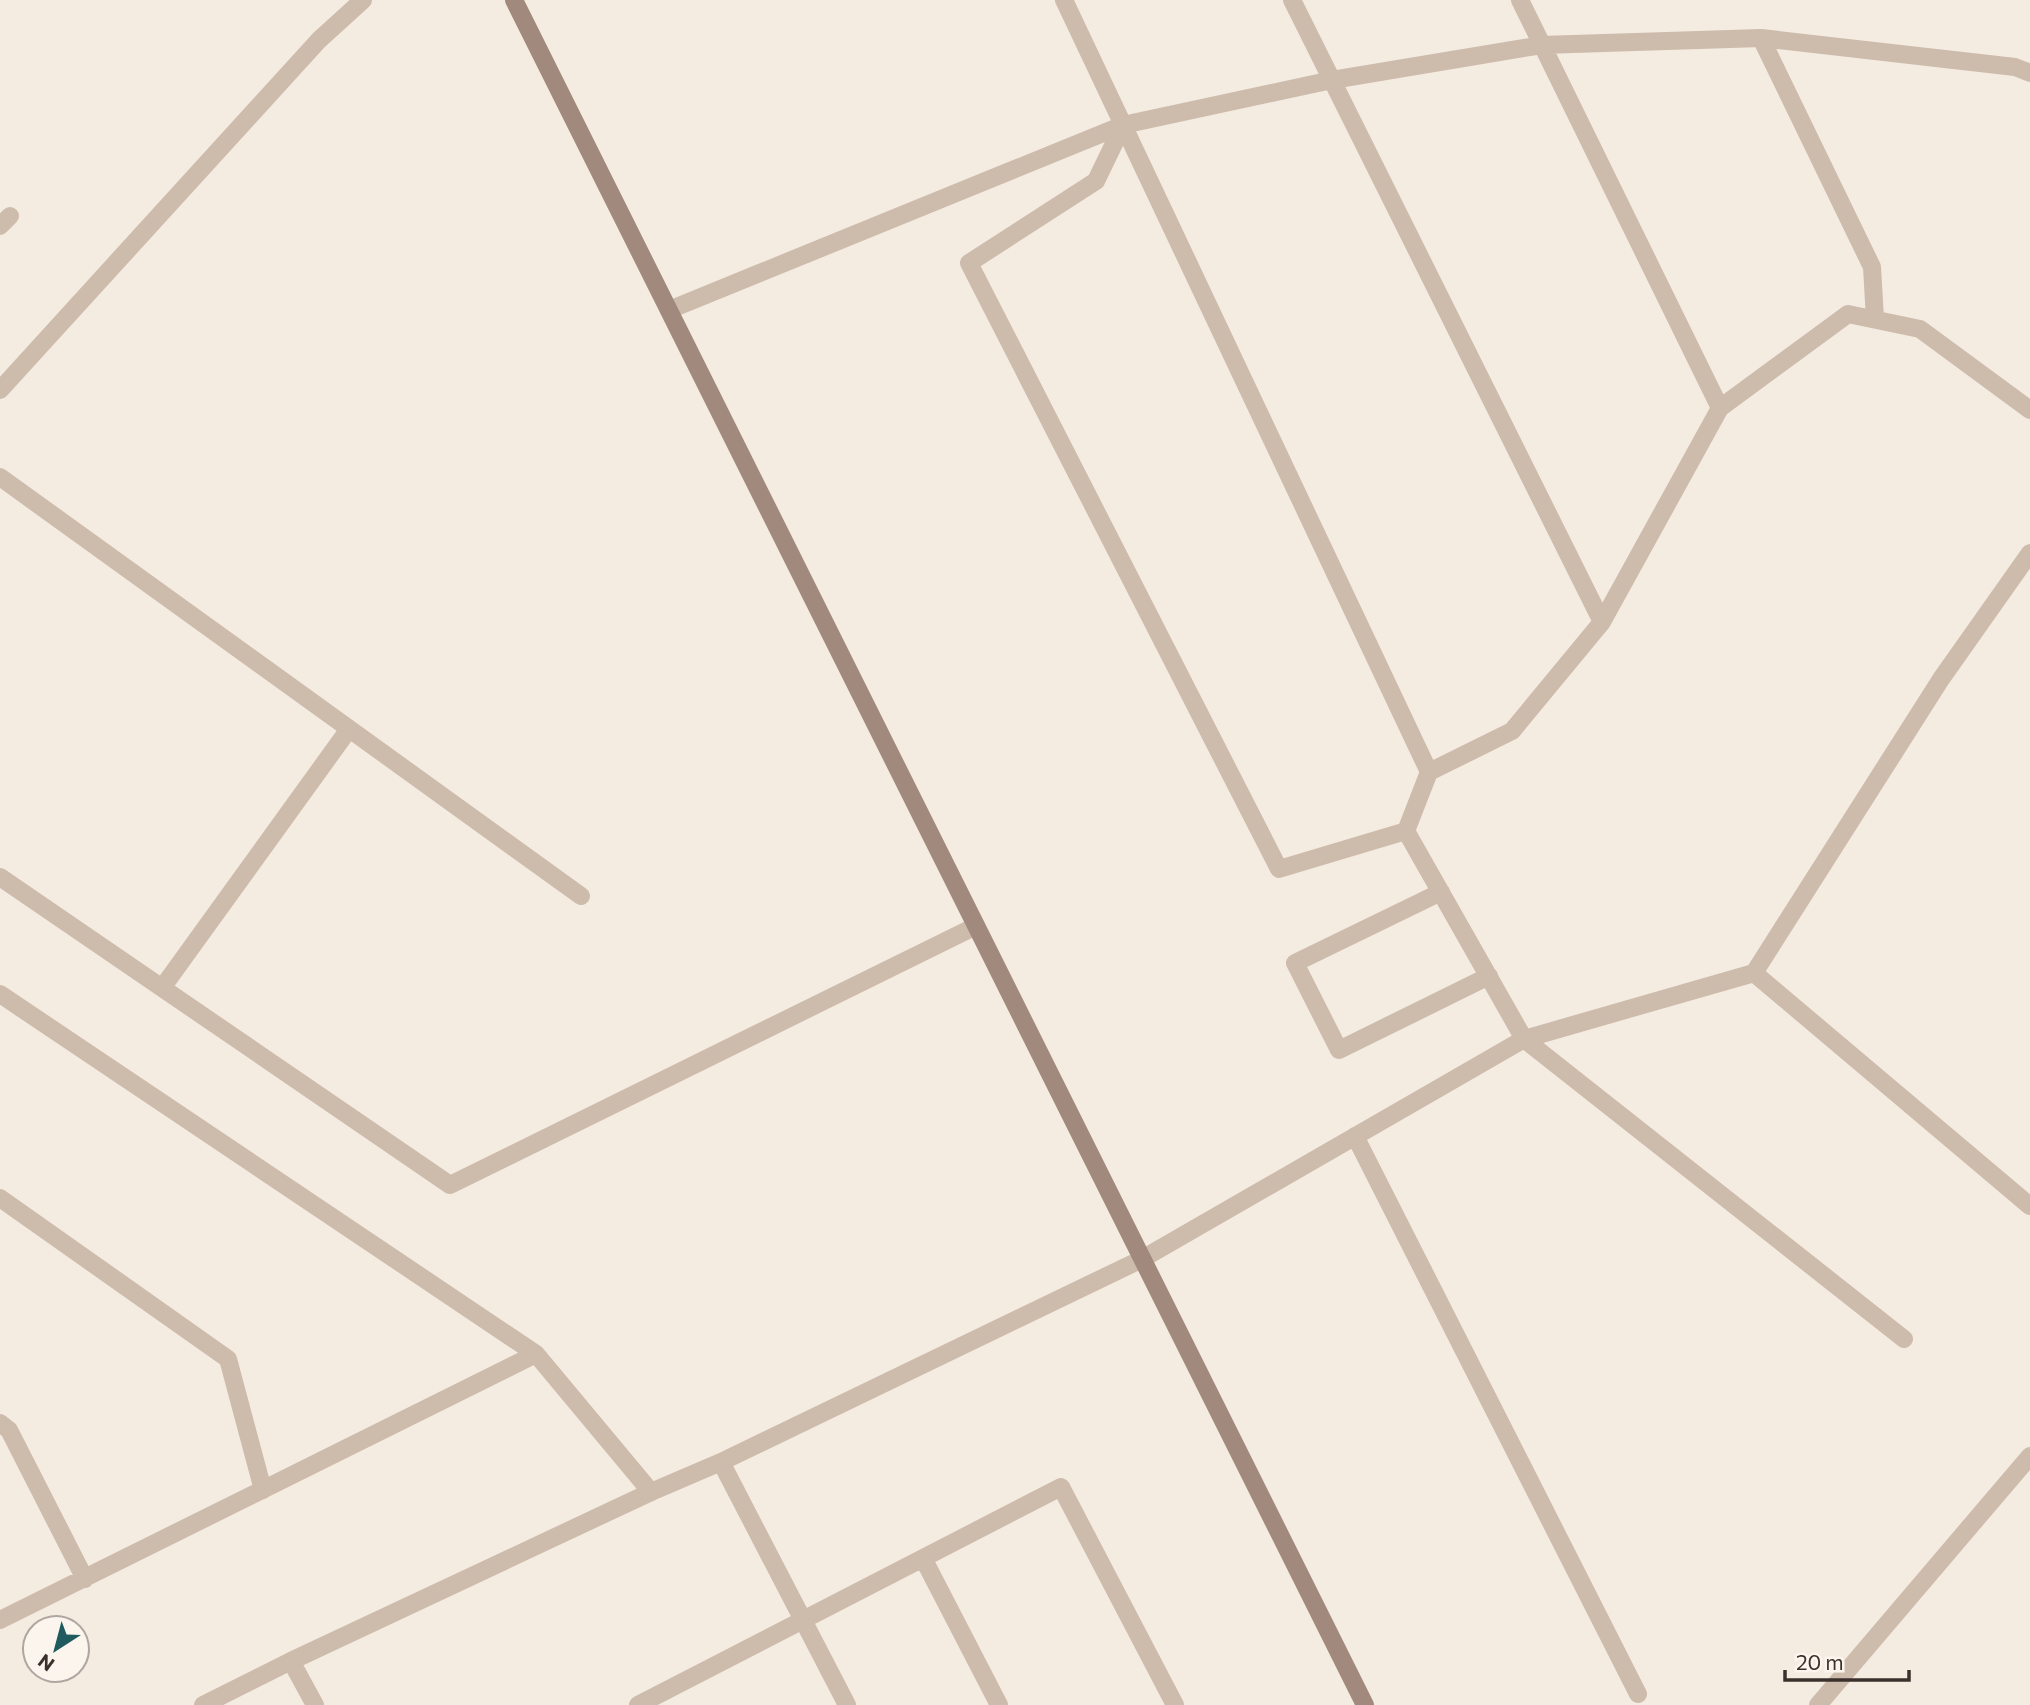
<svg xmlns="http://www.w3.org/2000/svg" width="2030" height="1705" viewBox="0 0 2030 1705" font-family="Commissioner,sans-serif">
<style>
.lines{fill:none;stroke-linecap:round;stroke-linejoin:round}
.lane{stroke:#cdbbac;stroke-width:18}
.street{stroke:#cdbbac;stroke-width:18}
.secondary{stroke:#a18a7d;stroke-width:18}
</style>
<rect width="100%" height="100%" fill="#f4ebe1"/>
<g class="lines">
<path class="lane" d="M1064,0L1429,772
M1292,0L1602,622
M1520,0L1720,408
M1761,38L1872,267L1875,319
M1123,125L1096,181L969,263L1279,869L1406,831
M0,226L10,216
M669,310L1123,125L1332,80L1542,45L1761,38L2015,67L2030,73
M0,390L319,40L363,0
M0,477L581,896
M0,877L450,1185L976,926
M1441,892L1295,963L1339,1050L1489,976
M1754,973L2030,1206
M162,988L349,729
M0,994L536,1354L651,1492
M1355,1136L1638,1694
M0,1198L228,1359L263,1490
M1142,1259L1524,1039L1754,973L1941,679L2030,553
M1904,1339L1524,1039L1406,831L1429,772L1512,731L1602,622L1720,408L1848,314L1920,329L2030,410
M0,1423L9,1430L85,1579
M923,1558L999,1705
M0,1620L536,1354
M638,1705L1061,1487L1175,1705"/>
<path class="street" d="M721,1462L847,1705
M291,1661L315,1705
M203,1705L291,1661L651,1492L721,1462L1142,1259
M1818,1705L2030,1456"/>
<path class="secondary" d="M514,0L1365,1705"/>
</g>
<g transform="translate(56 1649) rotate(216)"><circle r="33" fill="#fbf5ee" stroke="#aea6a0" stroke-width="2"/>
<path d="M0-5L12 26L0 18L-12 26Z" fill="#1f5a5e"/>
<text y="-10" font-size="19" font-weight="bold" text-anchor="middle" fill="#3b302b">N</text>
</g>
<path d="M1785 1670v10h124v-10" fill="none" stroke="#3b302b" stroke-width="3.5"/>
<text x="1796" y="1670" font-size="21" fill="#3b302b" stroke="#fbf5ee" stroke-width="5" paint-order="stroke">20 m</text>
</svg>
